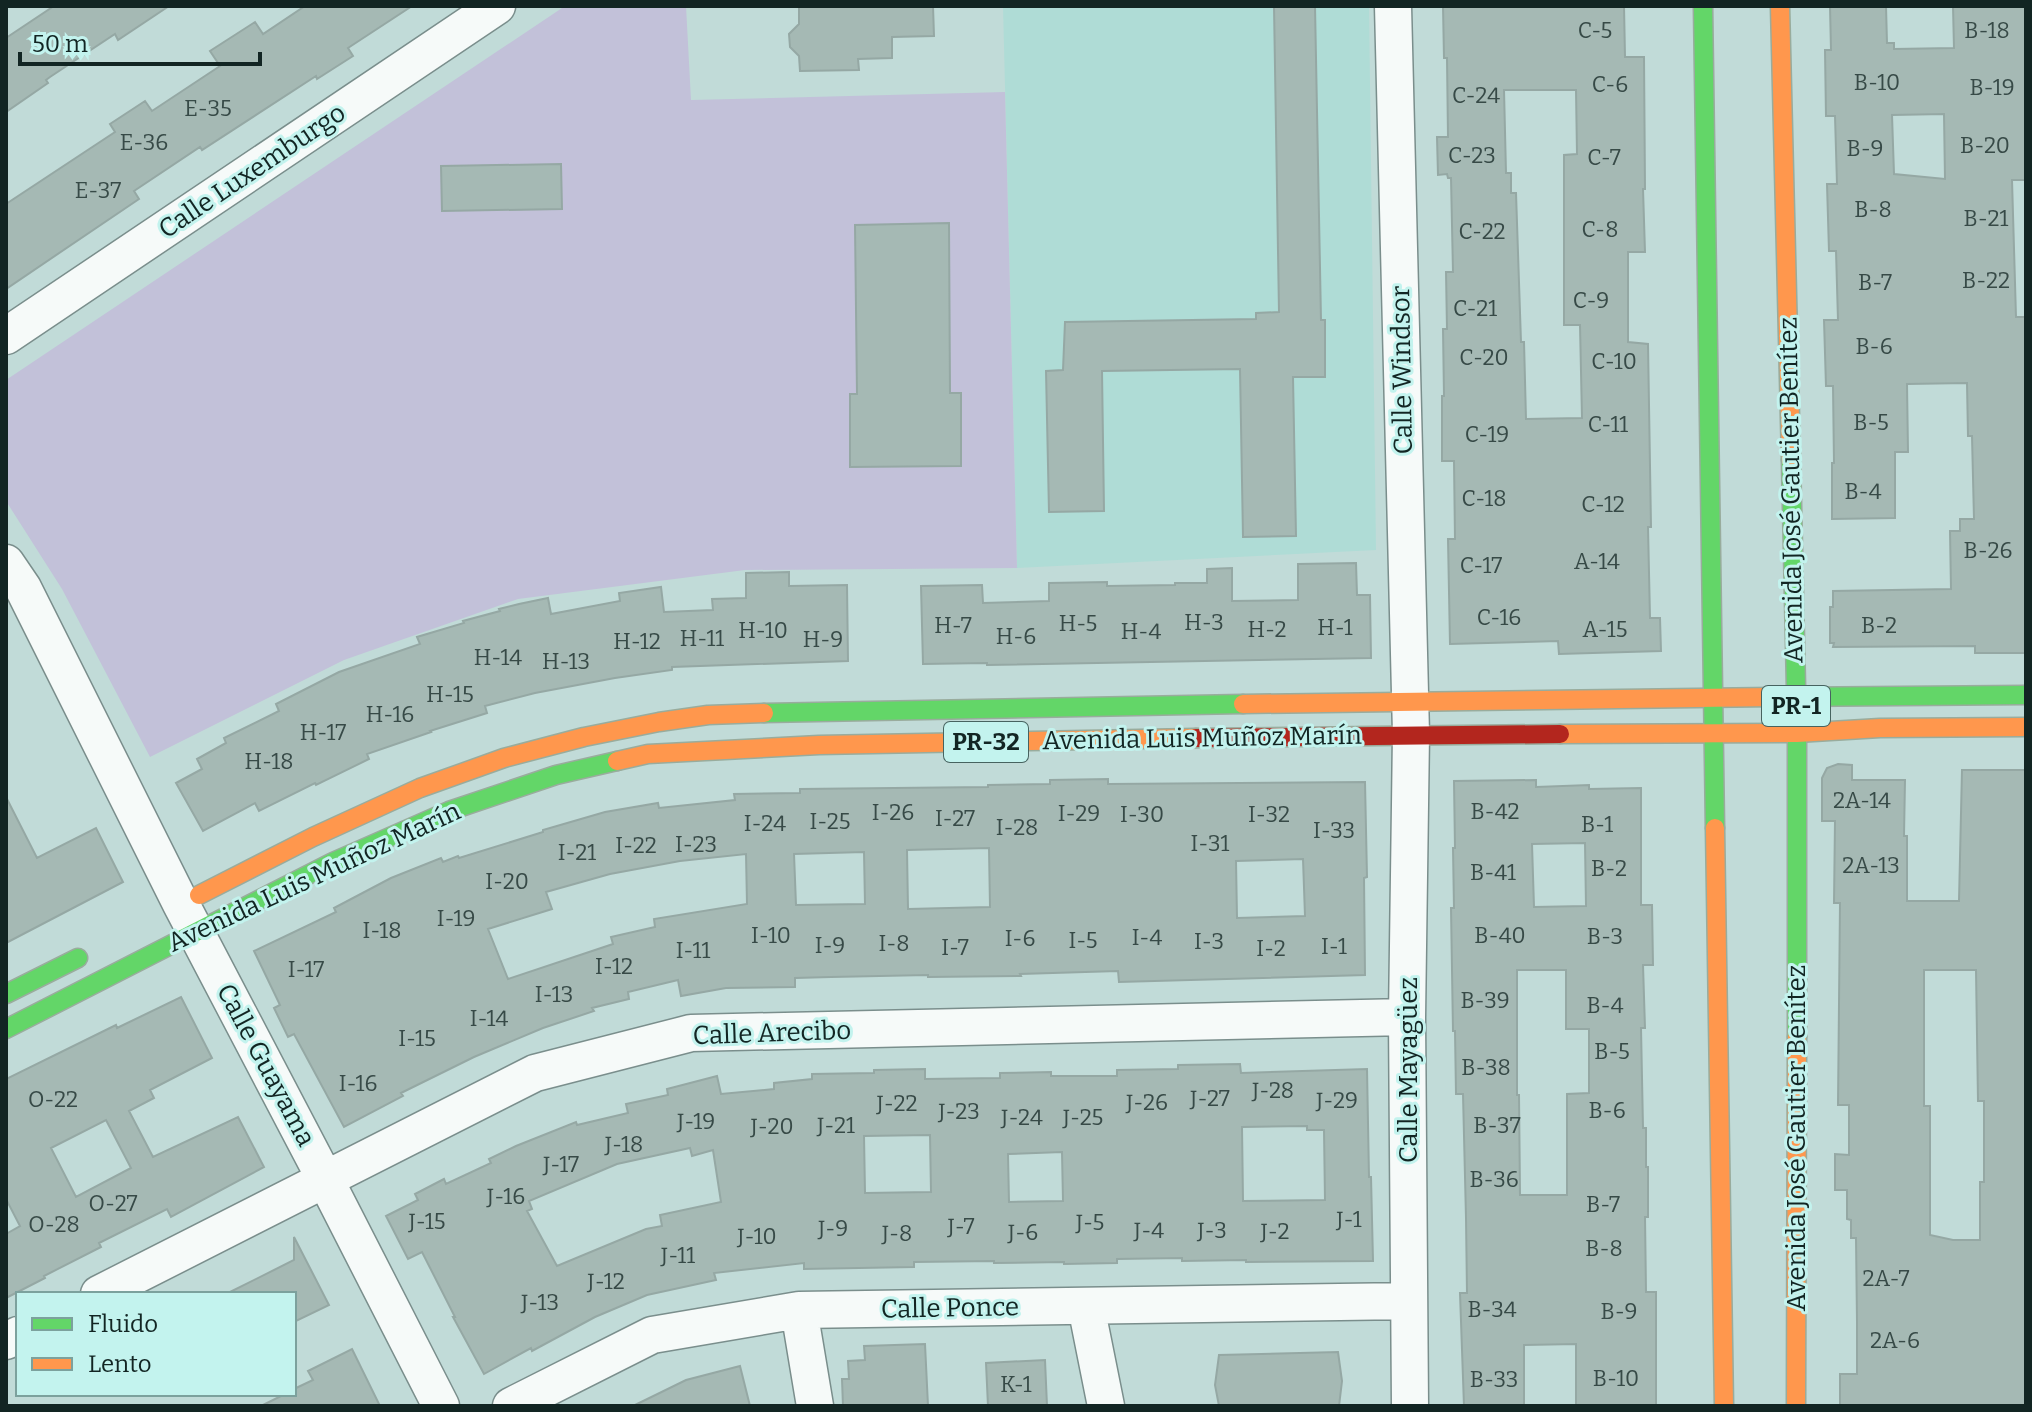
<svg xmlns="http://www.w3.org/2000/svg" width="2032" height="1412" viewBox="0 0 2032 1412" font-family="Bitter,serif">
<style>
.built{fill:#afdcd6}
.green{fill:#c2c1d9}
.building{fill:#a5b9b4;stroke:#95a8a4;stroke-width:2;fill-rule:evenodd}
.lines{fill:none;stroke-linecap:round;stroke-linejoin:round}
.street-casing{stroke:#7a8e8c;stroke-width:39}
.fast-casing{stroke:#99ac9d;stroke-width:21}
.slow-casing{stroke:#99ac9d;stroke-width:21}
.jam-casing{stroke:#99ac9d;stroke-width:21}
.street{stroke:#f6faf9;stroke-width:36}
.fast{stroke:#63d668;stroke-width:18}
.slow{stroke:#ff974d;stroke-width:18}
.jam{stroke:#b3261e;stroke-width:18}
.labels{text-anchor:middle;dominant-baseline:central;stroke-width:6;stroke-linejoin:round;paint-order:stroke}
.number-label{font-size:22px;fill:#374a47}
.shield{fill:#c3f3ee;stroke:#476360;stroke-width:2}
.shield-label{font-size:24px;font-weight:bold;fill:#122523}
.street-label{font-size:26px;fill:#122523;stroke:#c3f3ee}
</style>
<rect width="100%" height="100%" fill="#c1dbd8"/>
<path class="built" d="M1003,6H1369L1376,550L1017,568Z"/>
<path class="green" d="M565,6H686L691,100L1005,92L1017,568L745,570L518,599L344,660L150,757L62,589L6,501V380Z"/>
<path class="building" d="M54,6H169L118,40L115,34L50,77L46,80L48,83L6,112V38Z
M305,6H412L348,48L353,56L317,79L316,76L202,150L200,147L134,191L139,199L6,289V204L115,132L110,124L145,101L152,111L220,66L210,51L255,22L263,34Z
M799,6H933L934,36L892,37V58L858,59L859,70L800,71L799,56L790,47L789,34L799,24Z
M1274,6H1315L1321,320H1325V377H1293L1296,536L1243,537L1240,369L1102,371L1104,511L1049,512L1046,371L1063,370L1065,322L1256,319V313L1279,312Z
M1443,6H1624L1625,57H1644L1645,189H1643L1645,252H1628V342L1648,344L1651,527H1648L1650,618H1660L1661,651L1559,654L1558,641L1450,644L1448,539H1455L1454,461H1442V396H1444L1443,329H1447L1446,272H1453L1451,178H1448L1447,174L1438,175L1437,137H1448L1447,58H1444ZM1504,90H1576L1577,154L1564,155V325H1580L1582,418L1526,419L1524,342H1521L1516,193H1511V173H1506Z
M1830,6H1886L1887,43H1894V49L1954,48L1953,6H2026V180H2012L2016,317H2026V653H1975V646L1833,647L1834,643H1830V607H1833V591L1951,589L1950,531H1960V519H1974L1972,436H1968L1967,383L1907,384L1908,452H1895V518L1832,519V463H1834L1833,386H1826L1824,320H1838L1836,251H1829L1827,184H1837L1835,116H1826L1825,50H1831ZM1944,114L1945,179L1894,174L1892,115Z
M561,164L562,209L442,211L441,166Z
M949,223L950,393H961V466L850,467V394H857L855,225Z
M1356,563L1357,595H1370L1371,658L987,665V663L923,664L921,586L982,585L983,603L1049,601V583L1107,582V586L1175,585V583H1207V569L1232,568V601L1298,600V564Z
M789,572V586L847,585L848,661L672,667V670L615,678L535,693L485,706L487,713L430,731L431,732L367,754L369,759L316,785L315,783L259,811L255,803L203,831L176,783L202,769L197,759L226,743L224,738L279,711L276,704L339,672L420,644L417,637L464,623L463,621L500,611L499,609L519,604L548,598L551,614L620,601L619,593L661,587L664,612L713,610L712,599L746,598V573Z
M1838,764L1852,765V780H1905L1904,836H1907V901H1959L1962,770H2026V1406H1840V1374H1857V1321L1856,1238H1851V1220L1847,1219V1190H1835V1154L1849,1155V1105H1838L1840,903H1834L1835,821H1822V778L1827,768ZM1924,970H1976L1978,1101H1984V1182H1980V1240H1953L1930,1235V1106H1924Z
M1108,779V784L1365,782L1367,877L1364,878L1365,975L1119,982L1118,971L1020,974L1021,976L928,977V975L831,977L795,978V987L726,988L681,996L678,980L628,992L629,999L592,1008L594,1011L543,1028L474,1057L401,1093L403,1096L344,1127L294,1034L288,1037L274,1008L280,1005L254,951L336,912L334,908L391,878L441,858L443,862L458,856L459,858L543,832V830L605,812L658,803L659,808L735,800L734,794L800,793V789L988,787V785L1050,784V780ZM989,848L990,907L908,909L907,850ZM864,852L865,904L796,905L794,854ZM746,854L747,904L654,919L655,927L611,937L613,944L508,979L488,929L552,909L546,892L610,874L680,861ZM1303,859L1305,916L1237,918L1236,861Z
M1536,780V787L1589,785V789L1641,788V905H1652L1653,965H1643L1645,1028H1641L1643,1128H1646V1167H1648V1217H1645L1646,1292H1656V1406H1576V1344L1524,1345V1406H1464L1460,1293H1467L1466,1218L1463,1094H1456L1455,1031H1453L1451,908H1454L1453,848H1455L1454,781ZM1585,843L1586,906L1534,907L1532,844ZM1517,970H1566V1029H1589V1093L1567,1094V1195H1520L1519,1095H1517Z
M6,797L37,858L96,828L123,882L6,943Z
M181,997L212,1058L150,1090L154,1098L129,1111L153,1157L238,1117L264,1167L171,1217L167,1209L99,1243L101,1247L44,1276L45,1278L6,1298V1234L20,1226L6,1199V1079L116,1025L117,1028ZM106,1120L131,1168L76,1197L51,1148Z
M1240,1064L1241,1073L1367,1069L1369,1177H1371L1373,1261L1246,1262V1260L1182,1261V1258L1117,1259V1263L1064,1264V1262L994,1263V1261L914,1262V1267L804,1269V1263L714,1273L716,1280L647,1295L595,1317L532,1351L531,1348L484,1374L453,1317H455L422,1252L408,1259L386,1216L418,1200L415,1194L444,1179L446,1184L491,1163L489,1159L516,1146L576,1122L577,1125L628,1113L626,1104L668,1095L667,1089L717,1076L721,1094L774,1089V1083L812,1079V1074L874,1073V1070L925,1069V1079L1000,1078V1073L1051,1072V1076H1117V1070L1178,1069V1065ZM1307,1126V1130H1324L1325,1200L1243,1201L1242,1127ZM930,1135L931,1192L865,1193L864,1136ZM690,1148L692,1156L713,1150L721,1202L660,1215L662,1226L646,1229L557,1266L527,1211L532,1209L529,1201L617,1164ZM1062,1152L1063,1201L1009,1202L1008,1154Z
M294,1237L329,1305L294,1322V1294H226L294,1260Z
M925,1344L928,1406H843L842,1379H849L848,1361L865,1360L864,1346Z
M352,1349L380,1406H261L285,1394H294V1389L313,1380L308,1371Z
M1338,1352L1342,1381L1339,1406H1219L1215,1385L1219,1355Z
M1045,1360L1047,1406H988L986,1363Z
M740,1366L750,1406H633L686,1380Z"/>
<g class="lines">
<g class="street-casing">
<path id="street" d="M1393,6L1411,734L1407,1017L1410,1406
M6,336L497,6
M6,563L23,588L181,904L325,1179L441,1406
M99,1294L535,1073L691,1033L1407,1017
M1086,1306L1106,1406
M799,1310L815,1406
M6,1341L18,1335
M511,1406L652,1335L799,1310L1409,1301"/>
</g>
<g class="fast-casing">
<path id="fast" d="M1703,6L1715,828
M1791,460L1797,733V1037
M1773,697L2026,695
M764,713L1243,704
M6,994L78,958
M6,1029L333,862L449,811L556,775L617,761"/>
</g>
<g class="slow-casing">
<path id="slow" d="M1780,6L1791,460
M1243,704L1773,697
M1560,734L1797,733L1880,728L2026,727
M617,761L648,754L819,745L1196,738
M1715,828L1724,1406
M199,895L313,837L420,788L504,758L584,737L659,722L708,715L764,713
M1796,1406L1797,1037"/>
</g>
<g class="jam-casing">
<path id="jam" d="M1196,738L1560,734"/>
</g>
<use href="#street" class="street"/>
<use href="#fast" class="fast"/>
<use href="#slow" class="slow"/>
<use href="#jam" class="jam"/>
</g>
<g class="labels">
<g class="number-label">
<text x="1595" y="30">C-5</text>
<text x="1987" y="30">B-18</text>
<text x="1877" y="82">B-10</text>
<text x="1610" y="84">C-6</text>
<text x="1992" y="87">B-19</text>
<text x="1476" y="95">C-24</text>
<text x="208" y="108">E-35</text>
<text x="144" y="142">E-36</text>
<text x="1985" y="145">B-20</text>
<text x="1865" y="148">B-9</text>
<text x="1472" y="155">C-23</text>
<text x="1604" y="157">C-7</text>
<text x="98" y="190">E-37</text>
<text x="1873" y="209">B-8</text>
<text x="1986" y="218">B-21</text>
<text x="1600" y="229">C-8</text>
<text x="1482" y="231">C-22</text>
<text x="1986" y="280">B-22</text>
<text x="1875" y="282">B-7</text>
<text x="1591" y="300">C-9</text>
<text x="1475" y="308">C-21</text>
<text x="1874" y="346">B-6</text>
<text x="1484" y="357">C-20</text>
<text x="1614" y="361">C-10</text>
<text x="1871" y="422">B-5</text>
<text x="1608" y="424">C-11</text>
<text x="1487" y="434">C-19</text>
<text x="1863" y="491">B-4</text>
<text x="1484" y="498">C-18</text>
<text x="1603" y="504">C-12</text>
<text x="1988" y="550">B-26</text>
<text x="1597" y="561">A-14</text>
<text x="1481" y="565">C-17</text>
<text x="1499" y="617">C-16</text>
<text x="1204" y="622">H-3</text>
<text x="1078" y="623">H-5</text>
<text x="953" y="625">H-7</text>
<text x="1879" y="625">B-2</text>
<text x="1335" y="627">H-1</text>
<text x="1267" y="629">H-2</text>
<text x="1605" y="629">A-15</text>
<text x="763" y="630">H-10</text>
<text x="1141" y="631">H-4</text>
<text x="1016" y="636">H-6</text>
<text x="702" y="638">H-11</text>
<text x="823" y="639">H-9</text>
<text x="637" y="641">H-12</text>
<text x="498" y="657">H-14</text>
<text x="566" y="661">H-13</text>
<text x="450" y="694">H-15</text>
<text x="390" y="714">H-16</text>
<text x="323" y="732">H-17</text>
<text x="269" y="761">H-18</text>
<text x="1862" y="800">2A-14</text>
<text x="1495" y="811">B-42</text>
<text x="893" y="812">I-26</text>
<text x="1079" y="813">I-29</text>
<text x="1142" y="814">I-30</text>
<text x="1269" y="814">I-32</text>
<text x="955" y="818">I-27</text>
<text x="830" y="821">I-25</text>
<text x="765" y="823">I-24</text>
<text x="1597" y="824">B-1</text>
<text x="1017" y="827">I-28</text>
<text x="1334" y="830">I-33</text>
<text x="1210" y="843">I-31</text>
<text x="696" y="844">I-23</text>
<text x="636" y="845">I-22</text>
<text x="577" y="852">I-21</text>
<text x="1871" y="865">2A-13</text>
<text x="1609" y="868">B-2</text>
<text x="1493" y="872">B-41</text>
<text x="507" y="881">I-20</text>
<text x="456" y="918">I-19</text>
<text x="382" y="930">I-18</text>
<text x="771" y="935">I-10</text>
<text x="1500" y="935">B-40</text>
<text x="1605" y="936">B-3</text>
<text x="1147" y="937">I-4</text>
<text x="1020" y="938">I-6</text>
<text x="1083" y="940">I-5</text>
<text x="1209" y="941">I-3</text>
<text x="894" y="943">I-8</text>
<text x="830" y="945">I-9</text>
<text x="1334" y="946">I-1</text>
<text x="955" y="947">I-7</text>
<text x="1271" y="948">I-2</text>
<text x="693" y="950">I-11</text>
<text x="614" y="966">I-12</text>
<text x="306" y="969">I-17</text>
<text x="554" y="994">I-13</text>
<text x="1485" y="1000">B-39</text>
<text x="1605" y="1005">B-4</text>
<text x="489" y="1018">I-14</text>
<text x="417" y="1038">I-15</text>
<text x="1612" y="1051">B-5</text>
<text x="1486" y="1067">B-38</text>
<text x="358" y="1083">I-16</text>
<text x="1273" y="1090">J-28</text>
<text x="1210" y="1098">J-27</text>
<text x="53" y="1099">O-22</text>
<text x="1337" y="1100">J-29</text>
<text x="1147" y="1102">J-26</text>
<text x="897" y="1103">J-22</text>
<text x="1607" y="1110">B-6</text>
<text x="959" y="1111">J-23</text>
<text x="1022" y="1117">J-24</text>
<text x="1083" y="1117">J-25</text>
<text x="696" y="1121">J-19</text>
<text x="836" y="1125">J-21</text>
<text x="1497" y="1125">B-37</text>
<text x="772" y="1126">J-20</text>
<text x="624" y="1144">J-18</text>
<text x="561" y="1164">J-17</text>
<text x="1494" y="1179">B-36</text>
<text x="506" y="1196">J-16</text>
<text x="113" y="1203">O-27</text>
<text x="1603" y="1204">B-7</text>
<text x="1349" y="1219">J-1</text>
<text x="427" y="1221">J-15</text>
<text x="1090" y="1222">J-5</text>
<text x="54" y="1224">O-28</text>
<text x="961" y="1226">J-7</text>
<text x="833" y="1228">J-9</text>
<text x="1149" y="1230">J-4</text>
<text x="1212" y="1230">J-3</text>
<text x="1275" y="1231">J-2</text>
<text x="1023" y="1232">J-6</text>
<text x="897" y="1233">J-8</text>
<text x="757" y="1236">J-10</text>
<text x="1604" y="1248">B-8</text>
<text x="678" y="1255">J-11</text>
<text x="1886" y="1278">2A-7</text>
<text x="606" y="1281">J-12</text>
<text x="540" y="1302">J-13</text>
<text x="1492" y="1309">B-34</text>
<text x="1619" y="1311">B-9</text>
<text x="1895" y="1340">2A-6</text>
<text x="1616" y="1378">B-10</text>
<text x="1494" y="1379">B-33</text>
<text x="1016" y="1384">K-1</text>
</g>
<g class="shield">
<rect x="1762" y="686" width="68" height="40" rx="6"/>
<rect x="944" y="722" width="84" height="40" rx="6"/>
</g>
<g class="shield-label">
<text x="1796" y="706">PR-1</text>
<text x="986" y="742">PR-32</text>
</g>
<g class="street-label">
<text transform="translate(252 171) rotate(-34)">Calle Luxemburgo</text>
<text transform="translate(1402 370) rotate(-91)">Calle Windsor</text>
<text transform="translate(1791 490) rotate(-91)">Avenida José Gautier Benítez</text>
<text transform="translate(1202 738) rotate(-1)">Avenida Luis Muñoz Marín</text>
<text transform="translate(314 877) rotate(-25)">Avenida Luis Muñoz Marín</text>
<text transform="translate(772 1033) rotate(-2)">Calle Arecibo</text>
<text transform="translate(266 1065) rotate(62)">Calle Guayama</text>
<text transform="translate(1408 1070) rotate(-90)">Calle Mayagüez</text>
<text transform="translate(1796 1138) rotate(-90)">Avenida José Gautier Benítez</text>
<text transform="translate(950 1308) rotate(-1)">Calle Ponce</text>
</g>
</g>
<rect width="2032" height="1412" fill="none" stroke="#122523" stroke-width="16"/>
<rect x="16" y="1292" width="280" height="104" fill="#c3f3ee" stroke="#7ca19d" stroke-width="2"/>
<rect x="32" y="1318" width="40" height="12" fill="#63d668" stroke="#7ca19d" stroke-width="2"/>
<text x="88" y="1332" font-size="24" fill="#122523">Fluido</text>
<rect x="32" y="1358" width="40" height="12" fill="#ff974d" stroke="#7ca19d" stroke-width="2"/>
<text x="88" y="1372" font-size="24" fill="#122523">Lento</text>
<path d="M20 52v12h240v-12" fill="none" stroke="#122523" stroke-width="4"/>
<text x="32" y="52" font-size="24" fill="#122523" stroke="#c3f3ee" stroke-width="6" paint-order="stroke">50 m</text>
</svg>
